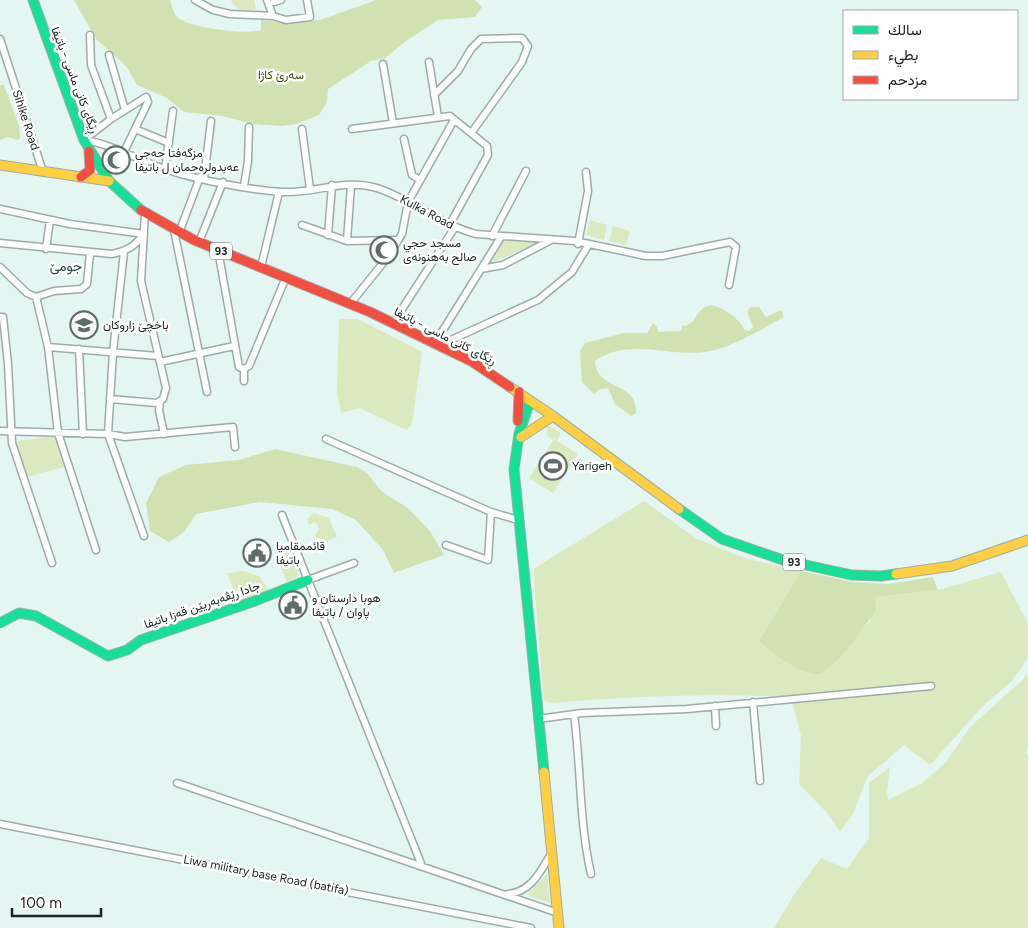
<svg xmlns="http://www.w3.org/2000/svg" width="1028" height="928" viewBox="0 0 1028 928" font-family="Figtree,Vazirmatn,sans-serif">
<style>
.green{fill:#dae9bf}
.forest{fill:#d1e1b2}
.lines{fill:none;stroke-linecap:round;stroke-linejoin:round}
.street-casing{stroke:#9eaca9;stroke-width:9}
.fast-casing{stroke:#9eaca9;stroke-width:11}
.slow-casing{stroke:#9eaca9;stroke-width:11}
.jam-casing{stroke:#9eaca9;stroke-width:11}
.street{stroke:#fbfefd;stroke-width:6}
.fast{stroke:#16e098;stroke-width:9}
.slow{stroke:#ffcf43;stroke-width:9}
.jam{stroke:#f24e42;stroke-width:9}
.labels{text-anchor:middle;dominant-baseline:central;stroke-width:5;stroke-linejoin:round;paint-order:stroke}
.shield{fill:#fff;stroke:#5d6664;stroke-width:1}
.shield-label{font-size:11px;font-weight:bold;fill:#182422}
.park-label{font-size:12px;fill:#3f4809;stroke:#fff}
.street-label{font-size:12px;fill:#182422;stroke:#fff}
.poi-label{font-size:12px;fill:#182422;stroke:#fff;text-anchor:start}
.neighbourhood-label{font-size:14px;fill:#2e4a45;stroke:#fff}
</style>
<rect width="100%" height="100%" fill="#e4f6f2"/>
<path class="green" d="M231,0H254L256,10H240L232,3Z
M590,220L607,225L604,240L586,235Z
M613,226L630,231L626,245L609,241Z
M504,240L543,241L491,263Z
M339,319H358L422,352L412,424L407,430L359,408L341,413L337,391Z
M548,425L561,433L557,440L554,438L552,440L546,434L548,431L545,427Z
M55,436L64,467L26,477L16,441Z
M554,439L578,454L553,493L529,478Z
M644,501L697,539L748,559L801,571L759,641L842,656L860,630L870,622L875,597L938,590L1001,572L1028,624V658L1011,682L982,707L930,765L904,745L867,777L853,814L840,832L828,814L799,784L801,736L791,697C711,693 633,696 554,703L544,701L533,569Z
M314,513L329,518L337,537L315,547L319,538L314,536L319,529L316,522L309,525L307,519Z
M286,545L299,576L287,582L278,560L285,553Z
M243,571L259,576L269,591L239,603L227,573Z
M1028,675V748L1025,753L1028,755V928H774L795,893L821,858L847,869L869,838V783L890,767L887,792L888,800L922,783L946,762L970,727Z
M547,873L550,903L528,895Z"/>
<path class="forest" d="M74,0H170C172,6 173,13 178,18C191,28 246,35 261,30V20L285,23L320,20L376,0H475L482,7L475,17L438,20L406,41L385,58L371,61L328,89L327,102L319,115L296,124L282,126L253,124L222,116L184,112L167,98L137,85L126,66L96,39Z
M0,85H4L19,126L20,138L17,140L8,137L0,140Z
M711,305C725,308 738,318 745,330L749,331L753,327L747,311L751,307H759L766,317L781,310L784,317C762,329 739,343 715,350C676,361 631,335 595,361C596,391 638,381 636,413L631,416L615,404L608,388L600,389L594,394L582,382L580,351L585,343L624,333H647L653,323L657,327L658,332L681,331L682,326C698,326 693,309 711,305Z
M275,449L357,467L367,473L381,491L408,508L430,531L444,555L394,573L383,550L356,520L332,509L260,502L196,514L184,532L169,542L150,531L146,503L159,477L186,465L239,460Z
M801,571L853,582L888,584L933,577L938,590L875,597L876,611L842,656L820,674C796,673 777,656 759,641Z"/>
<g class="lines">
<g class="street-casing">
<path id="street" d="M195,0L213,10L230,14L273,16L286,20L310,17L307,0
M267,0L273,16
M274,2L281,0
M90,35L91,65L111,119
M0,39L43,172
M109,55L125,110
M429,62L438,117
M383,64L393,123
M434,95L458,71L471,49L481,39L522,38L528,46L522,62L472,132
M135,129L169,143
M302,129L310,189
M352,129L450,116L487,146L488,155L450,224
M404,139L412,175L420,180
M84,140C111,144 136,159 162,168C192,179 250,190 282,192C315,194 346,177 380,189C413,201 442,225 476,234L575,241L646,256H662L730,242L736,247L729,285
M84,140L111,119L146,97L148,102L124,152
M165,169L173,111
M204,178L211,121
M244,186L248,161L249,127
M0,209L70,224L144,234
M302,225L347,241L398,240
M174,230L207,392
M179,233L200,177
M328,235L332,185
M492,236L526,171
M347,241L351,185
M199,242L223,182
M0,243L112,254C127,251 135,246 144,234
M578,244L588,191L586,172
M46,249L50,220
M218,250L239,367L244,369L249,366L286,277
M124,252L113,352L108,434L144,536
M0,267L27,293L36,297L48,347L58,433L96,550
M261,267L279,192
M481,269L503,265L551,240
M36,297L54,291L81,289L87,284L90,253
M350,304L387,258L402,234L408,202L454,120
M0,317H3L8,364L12,443L52,563
M393,323L455,227
M435,343L501,237
M440,345L538,300L572,272L589,244
M48,347L158,356
M79,349L83,434
M160,362L234,346
M244,369V381
M110,399L157,403L163,399L166,388L141,281L145,213
M160,401L159,410L164,434
M0,431L108,434L125,437L233,427L235,447
M326,439L491,512L518,520
M282,515L422,866
M446,545L488,560L491,512
M308,580L354,563
M753,702L760,781
M715,706L716,726
M574,714C581,767 579,821 591,874
M538,719L582,713L687,709L931,686
M177,783L558,913
M0,824L531,928
M508,894C531,892 540,872 551,854"/>
</g>
<g class="fast-casing">
<path id="fast" d="M33,0L84,140L109,181L141,210
M530,401L519,434L514,469L544,772
M679,509L722,539L783,560L852,575L881,576L896,574
M0,623L19,613L36,616L108,656L127,650L141,640L255,601L308,580"/>
</g>
<g class="slow-casing">
<path id="slow" d="M0,165L109,181
M510,387L553,416L679,509
M521,437L553,416
M896,574L952,566L1028,540
M544,772L559,928"/>
</g>
<g class="jam-casing">
<path id="jam" d="M81,177L90,170L89,151
M141,210L194,240L370,312L471,361L510,387
M518,421L519,392"/>
</g>
<use href="#street" class="street"/>
<use href="#fast" class="fast"/>
<use href="#slow" class="slow"/>
<use href="#jam" class="jam"/>
</g>
<defs>
<g id="mosque-ring" transform="scale(1.4375)"><circle r="9.5" fill="#fff" stroke="#5f6e6b" stroke-width="1.5"/><path d="M3.5-4.9A6 6 0 1 0 3.5 4.9A5 5 0 1 1 3.5-4.9Z" fill="#5f6e6b"/></g>
<g id="school-ring" transform="scale(1.4375)"><circle r="9.5" fill="#fff" stroke="#5f6e6b" stroke-width="1.5"/><path d="M0-5L7-2L0 1L-7-2ZM-4 1L0 2.5L4 1V4Q0 6-4 4Z" fill="#5f6e6b"/></g>
<g id="stadium-ring" transform="scale(1.4375)"><circle r="9.5" fill="#fff" stroke="#5f6e6b" stroke-width="1.5"/><path d="M0-5a6.5 5 0 1 0 0 10a6.5 5 0 1 0 0-10ZM-3.5-1.8h7v3.6h-7Z" fill="#5f6e6b"/></g>
<g id="civic-ring" transform="scale(1.4375)"><circle r="9.5" fill="#fff" stroke="#5f6e6b" stroke-width="1.5"/><path d="M-.6-6.5H3V-4.5H.6V-3L4-1V1h2V6H-6V1h2V-1L-.6-3ZM-1.2 2.5V6h2.4V2.5Z" fill="#5f6e6b"/></g>
</defs>
<g fill-rule="evenodd">
<use href="#mosque-ring" x="116" y="160"/>
<use href="#mosque-ring" x="384" y="250"/>
<use href="#school-ring" x="84" y="325"/>
<use href="#stadium-ring" x="553" y="466"/>
<use href="#civic-ring" x="257" y="553"/>
<use href="#civic-ring" x="293" y="605"/>
</g>
<g class="labels">
<g class="shield">
<rect x="210" y="242.5" width="22" height="17" rx="4"/>
<rect x="783" y="553.5" width="22" height="17" rx="4"/>
</g>
<g class="shield-label">
<text x="221" y="251">93</text>
<text x="794" y="562">93</text>
</g>
<g class="park-label">
<text x="281" y="75">سەرێ کاژا</text>
</g>
<g class="street-label">
<text transform="translate(75 80) rotate(69)">ڕێگای کانی ماسی - باتيفا</text>
<text transform="translate(26 120) rotate(72)">Sihlke Road</text>
<text transform="translate(427 212) rotate(28)">Kulka Road</text>
<text transform="translate(445 336) rotate(27)">ڕێگای کانی ماسی - باتيفا</text>
<text transform="translate(202 605) rotate(-19)">جادا رێڤه‌به‌ريێن قه‌زا باتيفا</text>
<text transform="translate(266 875) rotate(11)">Liwa military base Road (batifa)</text>
</g>
<g class="poi-label">
<text x="135" y="153">مزگەفتا حەجی<tspan x="135" dy="14">عەبدولرەحمان ل باتیفا</tspan></text>
<text x="403" y="243">مسجد حجي<tspan x="403" dy="14">صالح بەھنونەی</tspan></text>
<text x="103" y="325">باخچێ زاروکان</text>
<text x="572" y="466">Yarigeh</text>
<text x="276" y="546">قائممقاميا<tspan x="276" dy="14">باتيفا</tspan></text>
<text x="312" y="598">هوبا دارستان و<tspan x="312" dy="14">پاوان / باتيفا</tspan></text>
</g>
<g class="neighbourhood-label">
<text x="66" y="266">جومێ</text>
</g>
</g>
<rect x="843" y="10" width="175" height="90" fill="#ffffff" stroke="#a3a7a7"/>
<rect x="853" y="26" width="25" height="8" fill="#16e098" stroke="#a3a7a7"/>
<text x="888" y="35" font-size="15" fill="#182422">سالك</text>
<rect x="853" y="51" width="25" height="8" fill="#ffcf43" stroke="#a3a7a7"/>
<text x="888" y="60" font-size="15" fill="#182422">بطيء</text>
<rect x="853" y="76" width="25" height="8" fill="#f24e42" stroke="#a3a7a7"/>
<text x="888" y="85" font-size="15" fill="#182422">مزدحم</text>
<path d="M12 908v8h89v-8" fill="none" stroke="#182422" stroke-width="2.5"/>
<text x="20" y="908" font-size="15" fill="#182422" stroke="#ffffff" stroke-width="4" paint-order="stroke">100 m</text>
</svg>
